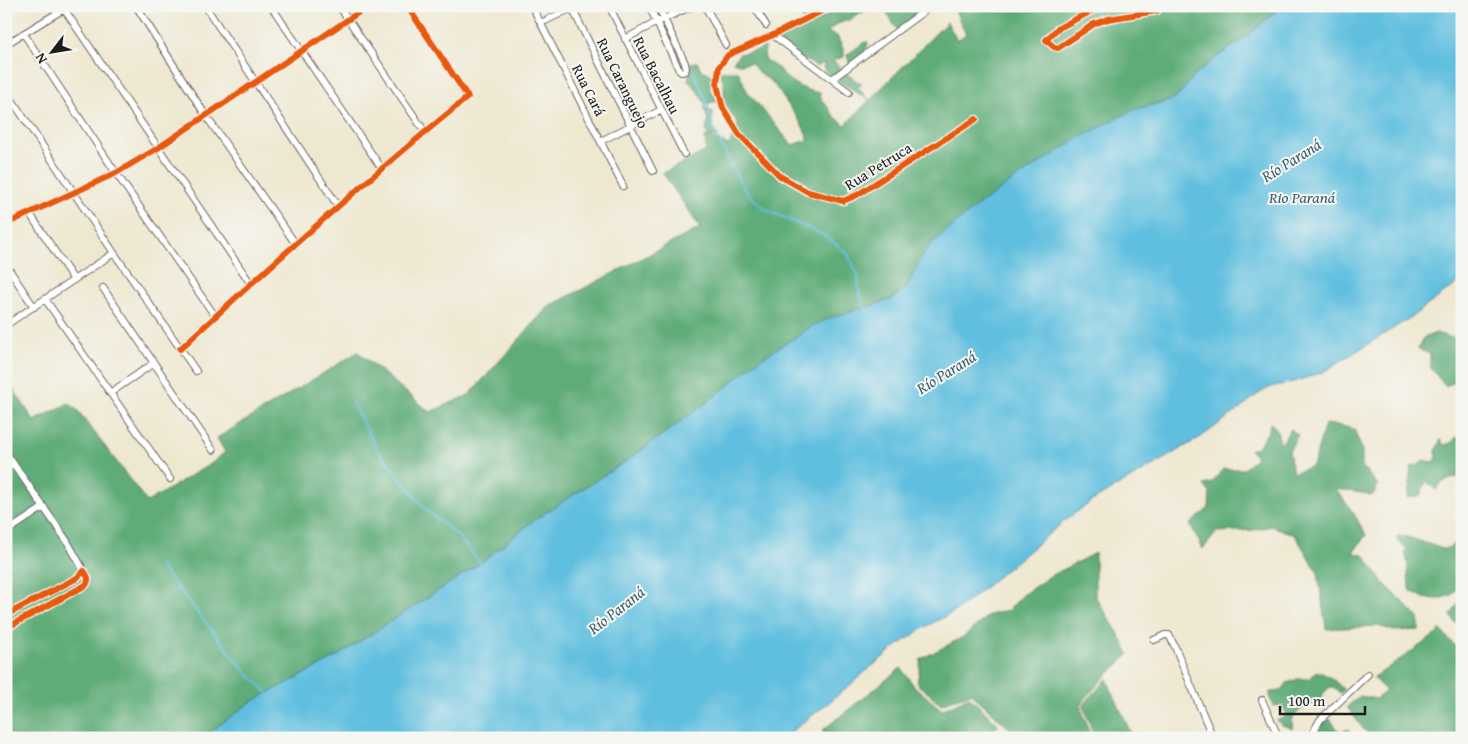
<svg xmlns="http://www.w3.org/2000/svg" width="1468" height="744" viewBox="0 0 1468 744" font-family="'Gentium Book Plus',serif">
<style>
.forest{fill:#5fac78;stroke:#3e644a}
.water{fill:#61bfdf;stroke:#3e6e7e}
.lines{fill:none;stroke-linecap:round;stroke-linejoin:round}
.stream{stroke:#61bfdf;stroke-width:2}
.minor-casing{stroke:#66635b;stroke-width:8}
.minor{stroke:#fff;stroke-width:6}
.cycleway-casing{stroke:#f6f6f2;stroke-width:9}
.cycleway{stroke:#e8590c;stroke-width:6}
.labels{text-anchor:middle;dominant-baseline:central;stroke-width:4;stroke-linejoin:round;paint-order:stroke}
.street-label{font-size:15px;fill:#1c1c1c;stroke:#f6f6f2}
.water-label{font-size:16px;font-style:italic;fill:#385d6a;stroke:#f6f6f2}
</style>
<rect width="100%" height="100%" fill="#f6f6f2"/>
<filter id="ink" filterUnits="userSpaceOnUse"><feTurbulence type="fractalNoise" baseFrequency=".02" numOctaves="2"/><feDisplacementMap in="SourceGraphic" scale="10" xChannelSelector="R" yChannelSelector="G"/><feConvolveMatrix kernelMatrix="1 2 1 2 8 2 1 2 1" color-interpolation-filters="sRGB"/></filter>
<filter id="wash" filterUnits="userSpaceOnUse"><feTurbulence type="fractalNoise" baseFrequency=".0096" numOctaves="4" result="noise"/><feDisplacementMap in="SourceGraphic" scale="20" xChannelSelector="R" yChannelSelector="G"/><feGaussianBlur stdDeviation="1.12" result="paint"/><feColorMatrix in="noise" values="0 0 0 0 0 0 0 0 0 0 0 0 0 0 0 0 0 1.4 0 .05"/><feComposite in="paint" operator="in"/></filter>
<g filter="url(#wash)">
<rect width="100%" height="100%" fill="#efe8d1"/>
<path class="forest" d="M835,6H873L852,19L837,24L827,32L837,36L844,51V57L833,60C841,70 851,78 862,84L858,88L869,100L828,74L823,67L825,63L816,66C802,58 786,53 775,41L792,30L804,27L816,20L827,16L831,9Z
M883,6H921L923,10L897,29L894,25Z
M953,6H1284L1276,11L1249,35L1214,59L1195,75L1179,95L1169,101L1136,109L1121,116L1081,137L1015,179L976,207L932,243L907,287L891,300L874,306L794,338L760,359L705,404L629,459L533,521L479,564L333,659L251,702L202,738H6V377L34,421L69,403L79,412L147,502L212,463L225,452L217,438L358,352L430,412L469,395L548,307L700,228L663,173L706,151L705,136L729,145L738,124L724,103V82L719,71H738L747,91L792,145L809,140L801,123L773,83L757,71L752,63L739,64L733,62L739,54L759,50L765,46L764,59L779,69L785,77L795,84L807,90L820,93L822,101C828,106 829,110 834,116C837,119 841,121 845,125L947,22L957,40L966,34Z
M865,42H868C868,52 859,56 851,62H849L847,55L848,54Z
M697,62L702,71L707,72L713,76L714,85H708L712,93L719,102H712L706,105L696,89L688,81L690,63Z
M704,107L713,112L712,126L717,135V138L708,136L706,130L708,120Z
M1436,333L1456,339L1458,366L1455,371V382L1445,386L1430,367V354L1418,349L1423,338Z
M1270,423L1276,428L1281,445L1290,429L1298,435L1289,451L1293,473L1313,466L1325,424L1337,425L1354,429L1362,450V466L1378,485L1373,495L1336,489L1354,514L1366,535L1353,553L1364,555L1382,581L1419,618V630L1395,631L1378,626L1326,629L1318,573L1295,535L1272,526L1253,530L1217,532L1203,549L1190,524L1209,508L1210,493L1204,485L1212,483L1223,469H1244L1256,457L1250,450L1258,447L1269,430Z
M1455,438H1462V477L1460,476L1442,482L1436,490L1426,481L1420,496L1408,498L1411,467L1419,465L1423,460L1433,462L1437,458L1436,451L1441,439L1443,445L1452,443Z
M1398,536L1408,537L1443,549L1448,548L1462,537V585L1457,588L1452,595L1438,599L1424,598L1411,591C1406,579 1410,566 1405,553L1407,549L1396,540Z
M1095,553V596L1117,631L1129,654L1099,683L1080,705L1090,734L1089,738H1024L1010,729L971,693L941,704L917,684L921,659L963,637L989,615L1008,610L1024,594L1050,576Z
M1462,598V624H1461L1454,622L1451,615Z
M1440,629L1456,647L1462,648V738H1373L1364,730L1347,707L1360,696L1376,699L1386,691L1373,678L1438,633Z
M901,668L915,687L942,710L969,697L999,725L987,738H822L824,729Z
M1316,671C1327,674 1336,681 1343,689L1342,692L1340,693L1332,687H1330L1323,694L1320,705C1307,701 1299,710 1292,720L1293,729L1280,724L1277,720L1284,718L1286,713L1283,706L1281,705L1274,706L1270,699V692C1280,691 1282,693 1287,683L1298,679H1310Z
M1107,679L1109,684L1133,738H1095L1083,705Z
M1326,719L1331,720L1340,733L1348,729L1352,735L1357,738H1313C1316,733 1323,722 1326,719Z"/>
<path class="water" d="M1284,6H1462V280L1410,318L1323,372L1297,381L1271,387L1258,394L1242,407L1201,437L1097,498L1068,518L959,609L927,626L898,645L866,671L842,692L783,738H202L251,702L333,659L479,564L533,521L629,459L705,404L760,359L794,338L816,324L830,318L891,300L907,287L921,258L932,243L976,207L1015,179L1081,137L1121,116L1136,109L1169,101L1179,95L1195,75L1214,59L1249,35L1276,11Z"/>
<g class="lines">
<path class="stream" d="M694,73L706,99L714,129L733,169L747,193L765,209L821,234L832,241L847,253L858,275L859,293L865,308
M352,402L378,451L426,510L458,536L480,563
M160,566L244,670L268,693"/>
</g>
</g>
<g filter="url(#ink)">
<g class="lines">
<g class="minor-casing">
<path id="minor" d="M136,6L206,116L295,243
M205,6L338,206
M271,6L382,169
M339,6L425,132
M532,6L623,186
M571,6L653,171
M609,6L684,154
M649,6L679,70L681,72L685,71L686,69L685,63L658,6
M705,6L726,45
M754,6L766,25
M801,6L803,10
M832,6L773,35L728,55L719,67L717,85L723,108L739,134L780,176L808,192L843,201L857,195L976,119
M1101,6L1057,29L1046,40L1054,47L1058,48L1094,24L1108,19L1157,11
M64,9L251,284
M541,23L576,6
M24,34L116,173L215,316
M773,35L849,92
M625,39L657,22L692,6
M6,44L69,6
M832,79L931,6
M6,91L114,253L196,371
M601,141L661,110
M30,214L74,280
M6,224L116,173L158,148L368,6
M6,265L34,307
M103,288L213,450
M45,299L170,479
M6,325L114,253
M180,349C274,262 369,177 468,97L407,6
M110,393L154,363
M6,453L67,541L84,571
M6,468L14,464
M6,532L44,507
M6,615L77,578L84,571C88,577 90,579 86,585L6,628
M1154,640L1165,635H1169L1175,647L1213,738
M1262,700L1278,736
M1310,738L1320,720L1368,674"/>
</g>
<use href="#minor" class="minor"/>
<g class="cycleway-casing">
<path id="cycleway" d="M832,6L773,35L728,55L719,67L717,85L723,108L739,134L780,176L808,192L843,201L857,195L976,119
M1101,6L1057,29L1046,40L1054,47L1058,48L1094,24L1108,19L1157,11
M6,224L116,173L158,148L368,6
M180,349C274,262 369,177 468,97L407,6
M6,615L77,578L84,571C88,577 90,579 86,585L6,628"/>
</g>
<use href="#cycleway" class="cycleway"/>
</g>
</g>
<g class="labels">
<g class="street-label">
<text transform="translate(657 75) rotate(63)">Rua Bacalhau</text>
<text transform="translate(623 83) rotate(64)">Rua Caranguejo</text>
<text transform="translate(589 90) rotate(63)">Rua Cará</text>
<text transform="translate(878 166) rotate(-32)">Rua Petruca</text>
</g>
<g class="water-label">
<text transform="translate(1291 160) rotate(-32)">Río Paraná</text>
<text x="1302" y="197">Rio Paraná</text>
<text transform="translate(946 372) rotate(-32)">Río Paraná</text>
<text transform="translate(616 610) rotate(-38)">Río Paraná</text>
</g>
</g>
<rect width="1468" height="744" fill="none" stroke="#f6f6f2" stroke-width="25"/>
<g transform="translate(52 52) rotate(239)" stroke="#f6f6f2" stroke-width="4" paint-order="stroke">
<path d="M0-4L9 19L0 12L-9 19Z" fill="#1c1c1c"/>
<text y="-8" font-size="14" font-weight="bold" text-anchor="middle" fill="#1c1c1c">N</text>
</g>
<path d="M1280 706v8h85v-8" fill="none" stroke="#1c1c1c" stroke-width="2.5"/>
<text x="1288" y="706" font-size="15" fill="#1c1c1c" stroke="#f6f6f2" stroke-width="4" paint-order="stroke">100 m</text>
</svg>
